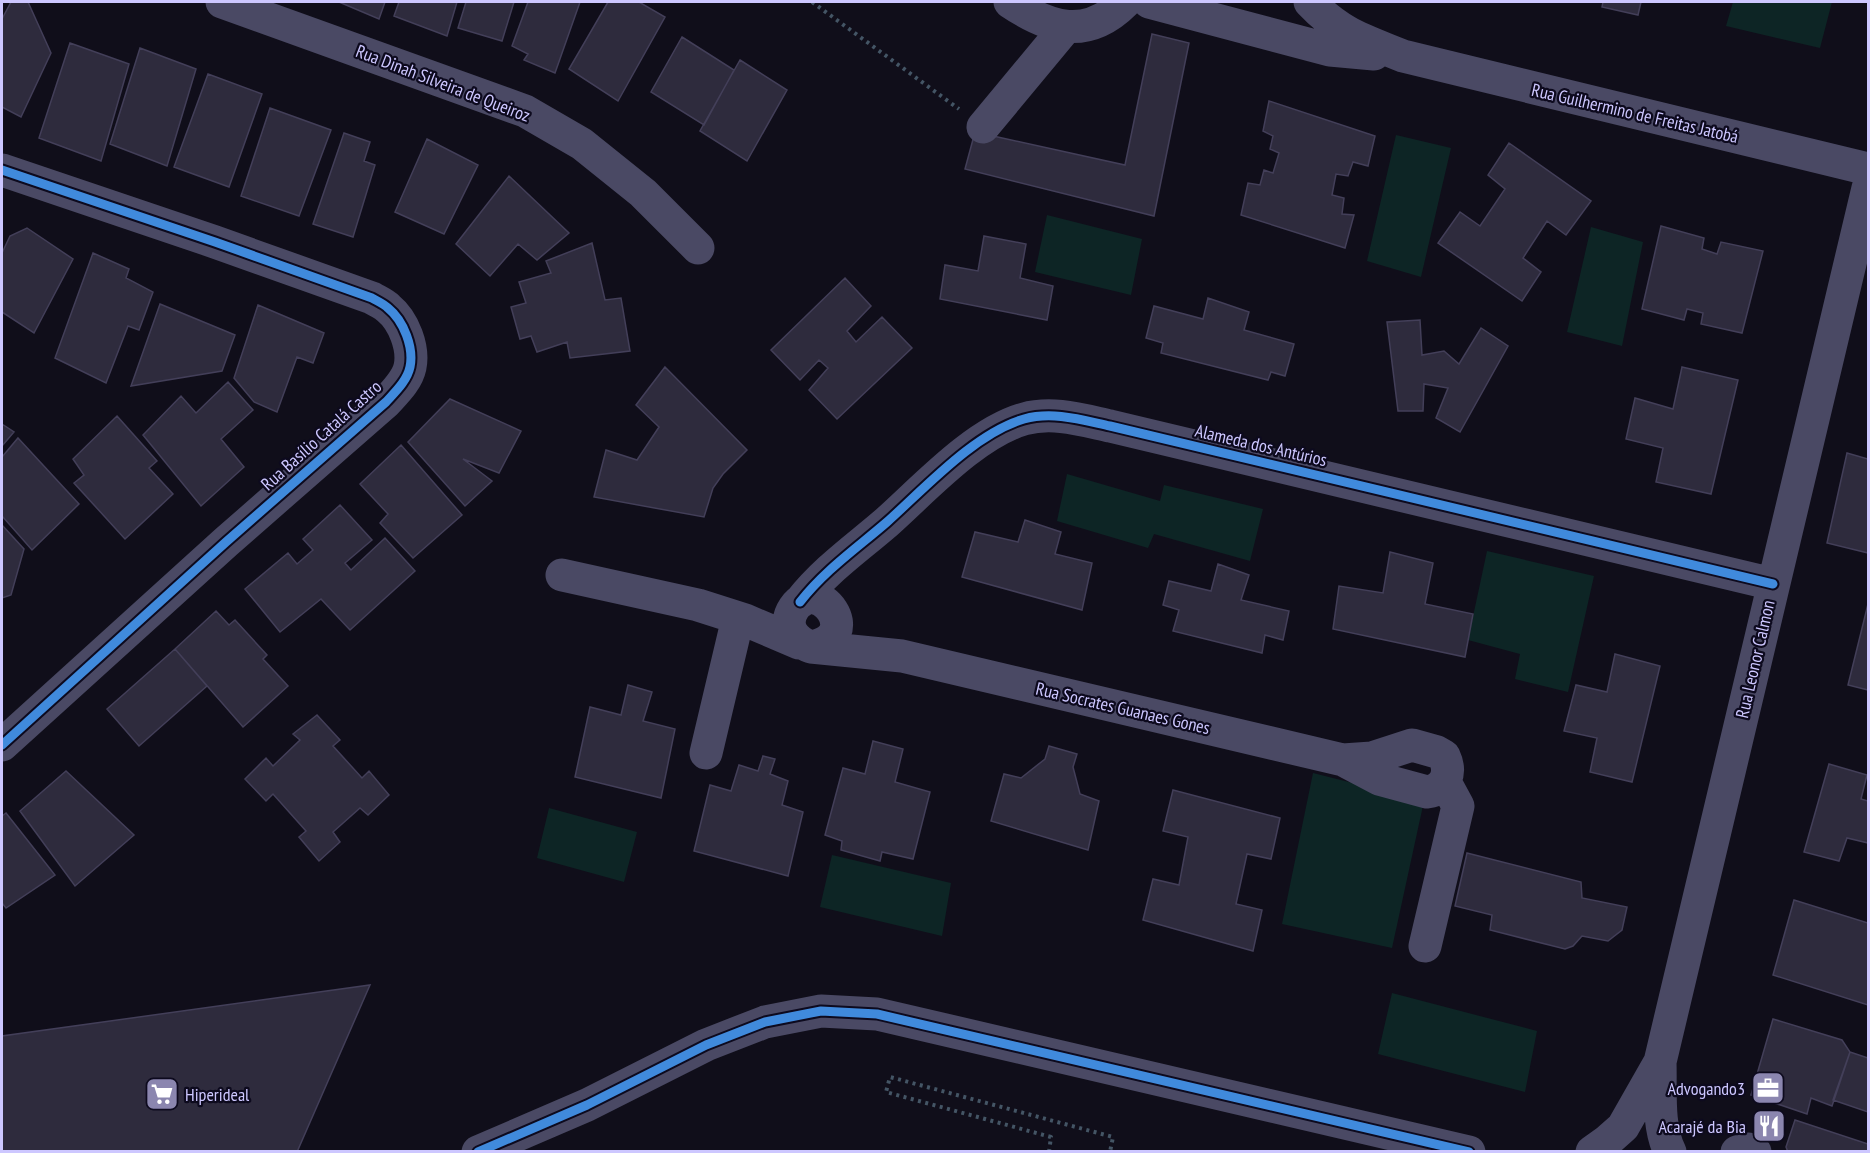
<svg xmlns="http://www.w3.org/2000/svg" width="1870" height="1153" viewBox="0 0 1870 1153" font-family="'PT Sans Narrow',sans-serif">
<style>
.green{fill:#0d2525}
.building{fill:#2e2b3d;stroke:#433f59;stroke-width:1.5}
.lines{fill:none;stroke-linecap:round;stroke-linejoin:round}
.path{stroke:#445565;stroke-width:4;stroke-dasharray:3 4.5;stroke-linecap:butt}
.minor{stroke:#4a4964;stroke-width:33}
.cycleway-casing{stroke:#0d0a1e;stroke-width:13}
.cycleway{stroke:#408adc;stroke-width:9}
.labels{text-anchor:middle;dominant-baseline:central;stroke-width:4.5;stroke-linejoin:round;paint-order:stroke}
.street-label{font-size:18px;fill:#cdc7ff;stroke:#0d0a1e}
.poi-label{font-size:18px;fill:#cdc7ff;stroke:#0d0a1e;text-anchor:end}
</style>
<rect width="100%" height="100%" fill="#100e1a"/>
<path class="green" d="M1733,2H1832L1820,48L1726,26Z
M1396,135L1451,148L1421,277L1367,261Z
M1047,215L1142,239L1131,295L1035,272Z
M1591,227L1643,242L1622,346L1567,332Z
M1067,474L1160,501L1164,485L1263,509L1250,561L1154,534L1148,548L1057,521Z
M1487,551L1594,576L1568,692L1515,679L1520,654L1468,640Z
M1313,773L1424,801L1392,948L1282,924Z
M549,808L637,832L624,882L537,858Z
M832,855L951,883L942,936L820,907Z
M1392,993L1537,1031L1525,1092L1378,1054Z"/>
<path class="building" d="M11,2H28L51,53L21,117L2,107V19Z
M339,2H385L379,19Z
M399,2H457L447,36L394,16Z
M466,2H514L502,41L458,28Z
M528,2H580L555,73L524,60L528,54L512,46Z
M608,2H639L665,17L618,101L569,69Z
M1603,2H1641L1638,15L1602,7Z
M1152,34L1189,43L1154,216L965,169L975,132L1125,165Z
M682,37L734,70L704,125L651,92Z
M70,43L129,64L101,161L39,138Z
M140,48L196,69L167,166L110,144Z
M740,60L787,90L747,161L700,131Z
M208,74L262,94L229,187L174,167Z
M1269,101L1375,136L1368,166L1353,162L1348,176L1336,174L1332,195L1344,198L1342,214L1354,215L1345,248L1241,215L1248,183L1260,185L1264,170L1273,173L1279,153L1270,149L1273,136L1263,131Z
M270,108L331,130L299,216L241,196Z
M344,133L370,142L364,161L375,165L353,237L313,224Z
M427,139L478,165L444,234L395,212Z
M1509,143L1591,201L1566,235L1547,221L1523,258L1541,272L1522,301L1438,243L1460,212L1480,226L1505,189L1488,175Z
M509,176L569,233L537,260L518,244L490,276L456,244Z
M1661,226L1704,238L1702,249L1717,254L1721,242L1763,251L1742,333L1701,324L1703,313L1687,309L1684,320L1642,309Z
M27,228L73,259L34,333L2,312V253L10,236Z
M984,236L1026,244L1020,278L1053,286L1047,320L940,299L945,265L978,271Z
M592,243L605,300L621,298L630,351L570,358L567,342L537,352L531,336L520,339L511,307L526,303L519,282L551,273L546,261Z
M93,253L129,269L126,278L153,292L139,330L128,326L106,383L55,358Z
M845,278L871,306L847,331L856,342L882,317L912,348L837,419L809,390L828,368L819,360L800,380L771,350Z
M1208,298L1249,312L1244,330L1294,344L1285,376L1271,372L1268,380L1161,353L1163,343L1146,338L1154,306L1203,319Z
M160,304L235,335L222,371L131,386Z
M258,305L324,333L313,363L297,357L277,412L254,402L234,378Z
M1420,320L1422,355L1444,351L1459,364L1481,328L1508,346L1460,432L1436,418L1448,388L1424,384L1423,411H1398L1387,322Z
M665,367L747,450L723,474L713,488L704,517L594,497L606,450L637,460L659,427L636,405Z
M1682,367L1738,380L1711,494L1656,482L1663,448L1626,439L1635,398L1673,409Z
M228,382L253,410L221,439L244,467L201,506L143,435L181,396L196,413Z
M450,399L521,431L499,473L463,459L492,481L465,506L408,442Z
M117,416L157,461L149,468L173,494L125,539L74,483L84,475L73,459Z
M2,424L14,432L2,446Z
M18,438L79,504L32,550L2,516V457Z
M401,445L462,515L413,558L380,523L388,514L360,484Z
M1847,453L1868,459V553L1827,543Z
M340,505L372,540L345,563L351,570L385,538L415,571L350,630L321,599L280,632L245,589L288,553L297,564L313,550L303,539Z
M1025,520L1061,532L1055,554L1092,563L1082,610L962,577L975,532L1018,542Z
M2,525L24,549L11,595L2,598Z
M1390,552L1433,563L1425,604L1473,614L1465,657L1333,629L1339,586L1383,593Z
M1218,564L1249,575L1241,600L1289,611L1283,640L1265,635L1262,653L1173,631L1179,610L1163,605L1169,581L1211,591Z
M1868,604V690L1848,685Z
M216,611L229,625L235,620L267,655L263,659L288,686L243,727L175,649Z
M175,649L207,686L139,746L107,709Z
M1615,654L1660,666L1632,782L1590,772L1597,738L1564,731L1576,685L1607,692Z
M628,685L652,692L643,721L675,729L661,798L575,777L590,707L621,715Z
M317,715L340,740L333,746L362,778L369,771L389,795L368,815L360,808L333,832L340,842L319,861L299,837L306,831L273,794L266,801L245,779L266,758L273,766L300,740L293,734Z
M873,741L903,749L895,782L930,792L913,859L882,852L880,861L841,850L842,841L825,835L843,768L865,774Z
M1049,746L1077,754L1073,767L1080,794L1099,801L1088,850L991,821L1004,774L1021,778L1045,759Z
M763,756L775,759L770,774L788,781L782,805L803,812L788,876L694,851L710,785L731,791L739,765L758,771Z
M1829,764L1867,775L1861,799L1868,801V843L1847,838L1839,861L1804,852Z
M66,771L134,835L75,886L20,811Z
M1173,790L1280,818L1271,859L1247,854L1236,904L1262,910L1253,951L1143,920L1153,879L1179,885L1188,837L1163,831Z
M6,813L55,875L6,908L2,903V816Z
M1467,853L1581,882L1582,898L1627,907L1622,930L1608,941L1582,936L1573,946L1565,949L1490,930L1492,915L1455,906Z
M1794,900L1868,923V1005L1773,975Z
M370,985L297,1152H2V1036Z
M1773,1019L1842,1040L1850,1052L1832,1106L1811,1098L1807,1114L1751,1095Z
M1850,1052L1868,1058V1112L1833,1100Z
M1795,1120L1868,1144V1152H1788L1786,1147Z"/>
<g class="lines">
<path class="path" d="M812,2L959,109
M1049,1152L1051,1137L886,1092L890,1077L1113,1137L1110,1152"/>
<path class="minor" d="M222,2L525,111L582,144L643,193L698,248
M1010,2C1050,29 1087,40 1125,2
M1149,2L1330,50L1374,54
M1310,2C1340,34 1364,40 1403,56L1868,169
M983,127L1066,27
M2,170L215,242L372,298C377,301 384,304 388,308C404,321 414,348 410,367C407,381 395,392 386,402L226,542L2,745
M562,575L698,605L745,620L799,643
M800,602C825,570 857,548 887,522C925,488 975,433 1024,419C1053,411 1082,420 1110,426L1773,584
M811,647C867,637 817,573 794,608C782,626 794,641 811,647L902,656L1343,760L1379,779L1427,792C1446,789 1452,773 1444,756L1437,752L1412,745L1372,758L1343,760
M706,753L738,618
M1425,946L1458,806L1445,782
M1660,1062C1661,1090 1657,1126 1670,1152
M478,1152L587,1105L706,1045L765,1022L821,1011L877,1014L1469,1152
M1592,1152L1606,1142L1623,1127L1660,1062L1868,188
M1737,1152L1748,1149L1755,1152"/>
<g class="cycleway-casing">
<path id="cycleway" d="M2,170L215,242L372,298C377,301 384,304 388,308C404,321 414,348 410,367C407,381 395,392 386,402L226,542L2,745
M800,602C825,570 857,548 887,522C925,488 975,433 1024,419C1053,411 1082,420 1110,426L1773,584
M478,1152L587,1105L706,1045L765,1022L821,1011L877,1014L1469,1152"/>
</g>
<use href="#cycleway" class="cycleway"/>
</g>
<defs>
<g id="office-square" transform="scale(1.725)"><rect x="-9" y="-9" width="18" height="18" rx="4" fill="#8b86af" stroke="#0d0a1e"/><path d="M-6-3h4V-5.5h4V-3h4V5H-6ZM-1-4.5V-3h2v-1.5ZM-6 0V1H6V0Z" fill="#fff"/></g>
<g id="supermarket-square" transform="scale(1.725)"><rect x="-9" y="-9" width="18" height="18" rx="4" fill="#8b86af" stroke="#0d0a1e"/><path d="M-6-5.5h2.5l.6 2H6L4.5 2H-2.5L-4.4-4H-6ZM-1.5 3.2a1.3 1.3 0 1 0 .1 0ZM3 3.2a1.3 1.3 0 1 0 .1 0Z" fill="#fff"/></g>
<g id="restaurant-square" transform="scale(1.725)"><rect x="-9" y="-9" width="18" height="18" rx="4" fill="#8b86af" stroke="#0d0a1e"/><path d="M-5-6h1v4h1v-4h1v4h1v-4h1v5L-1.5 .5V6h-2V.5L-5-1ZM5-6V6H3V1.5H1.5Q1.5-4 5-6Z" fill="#fff"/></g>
</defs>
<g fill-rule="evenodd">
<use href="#office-square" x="1768" y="1088"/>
<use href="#supermarket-square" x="162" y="1094"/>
<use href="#restaurant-square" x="1769" y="1126"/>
</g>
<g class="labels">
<g class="street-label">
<text transform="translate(443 83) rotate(21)">Rua Dinah Silveira de Queiroz</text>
<text transform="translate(1635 113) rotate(13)">Rua Guilhermino de Freitas Jatobá</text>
<text transform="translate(321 435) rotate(-42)">Rua Basílio Catalá Castro</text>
<text transform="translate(1261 445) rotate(13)">Alameda dos Antúrios</text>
<text transform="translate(1755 659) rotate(-77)">Rua Leonor Calmon</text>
<text transform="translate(1123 708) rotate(13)">Rua Socrates Guanaes Gones</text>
</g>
<g class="poi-label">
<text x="1745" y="1088">Advogando3</text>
<text x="185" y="1094" text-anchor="start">Hiperideal</text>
<text x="1746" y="1126">Acarajé da Bia</text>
</g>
</g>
<rect width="1870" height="1153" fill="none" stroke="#cdc7ff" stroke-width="6"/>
</svg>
